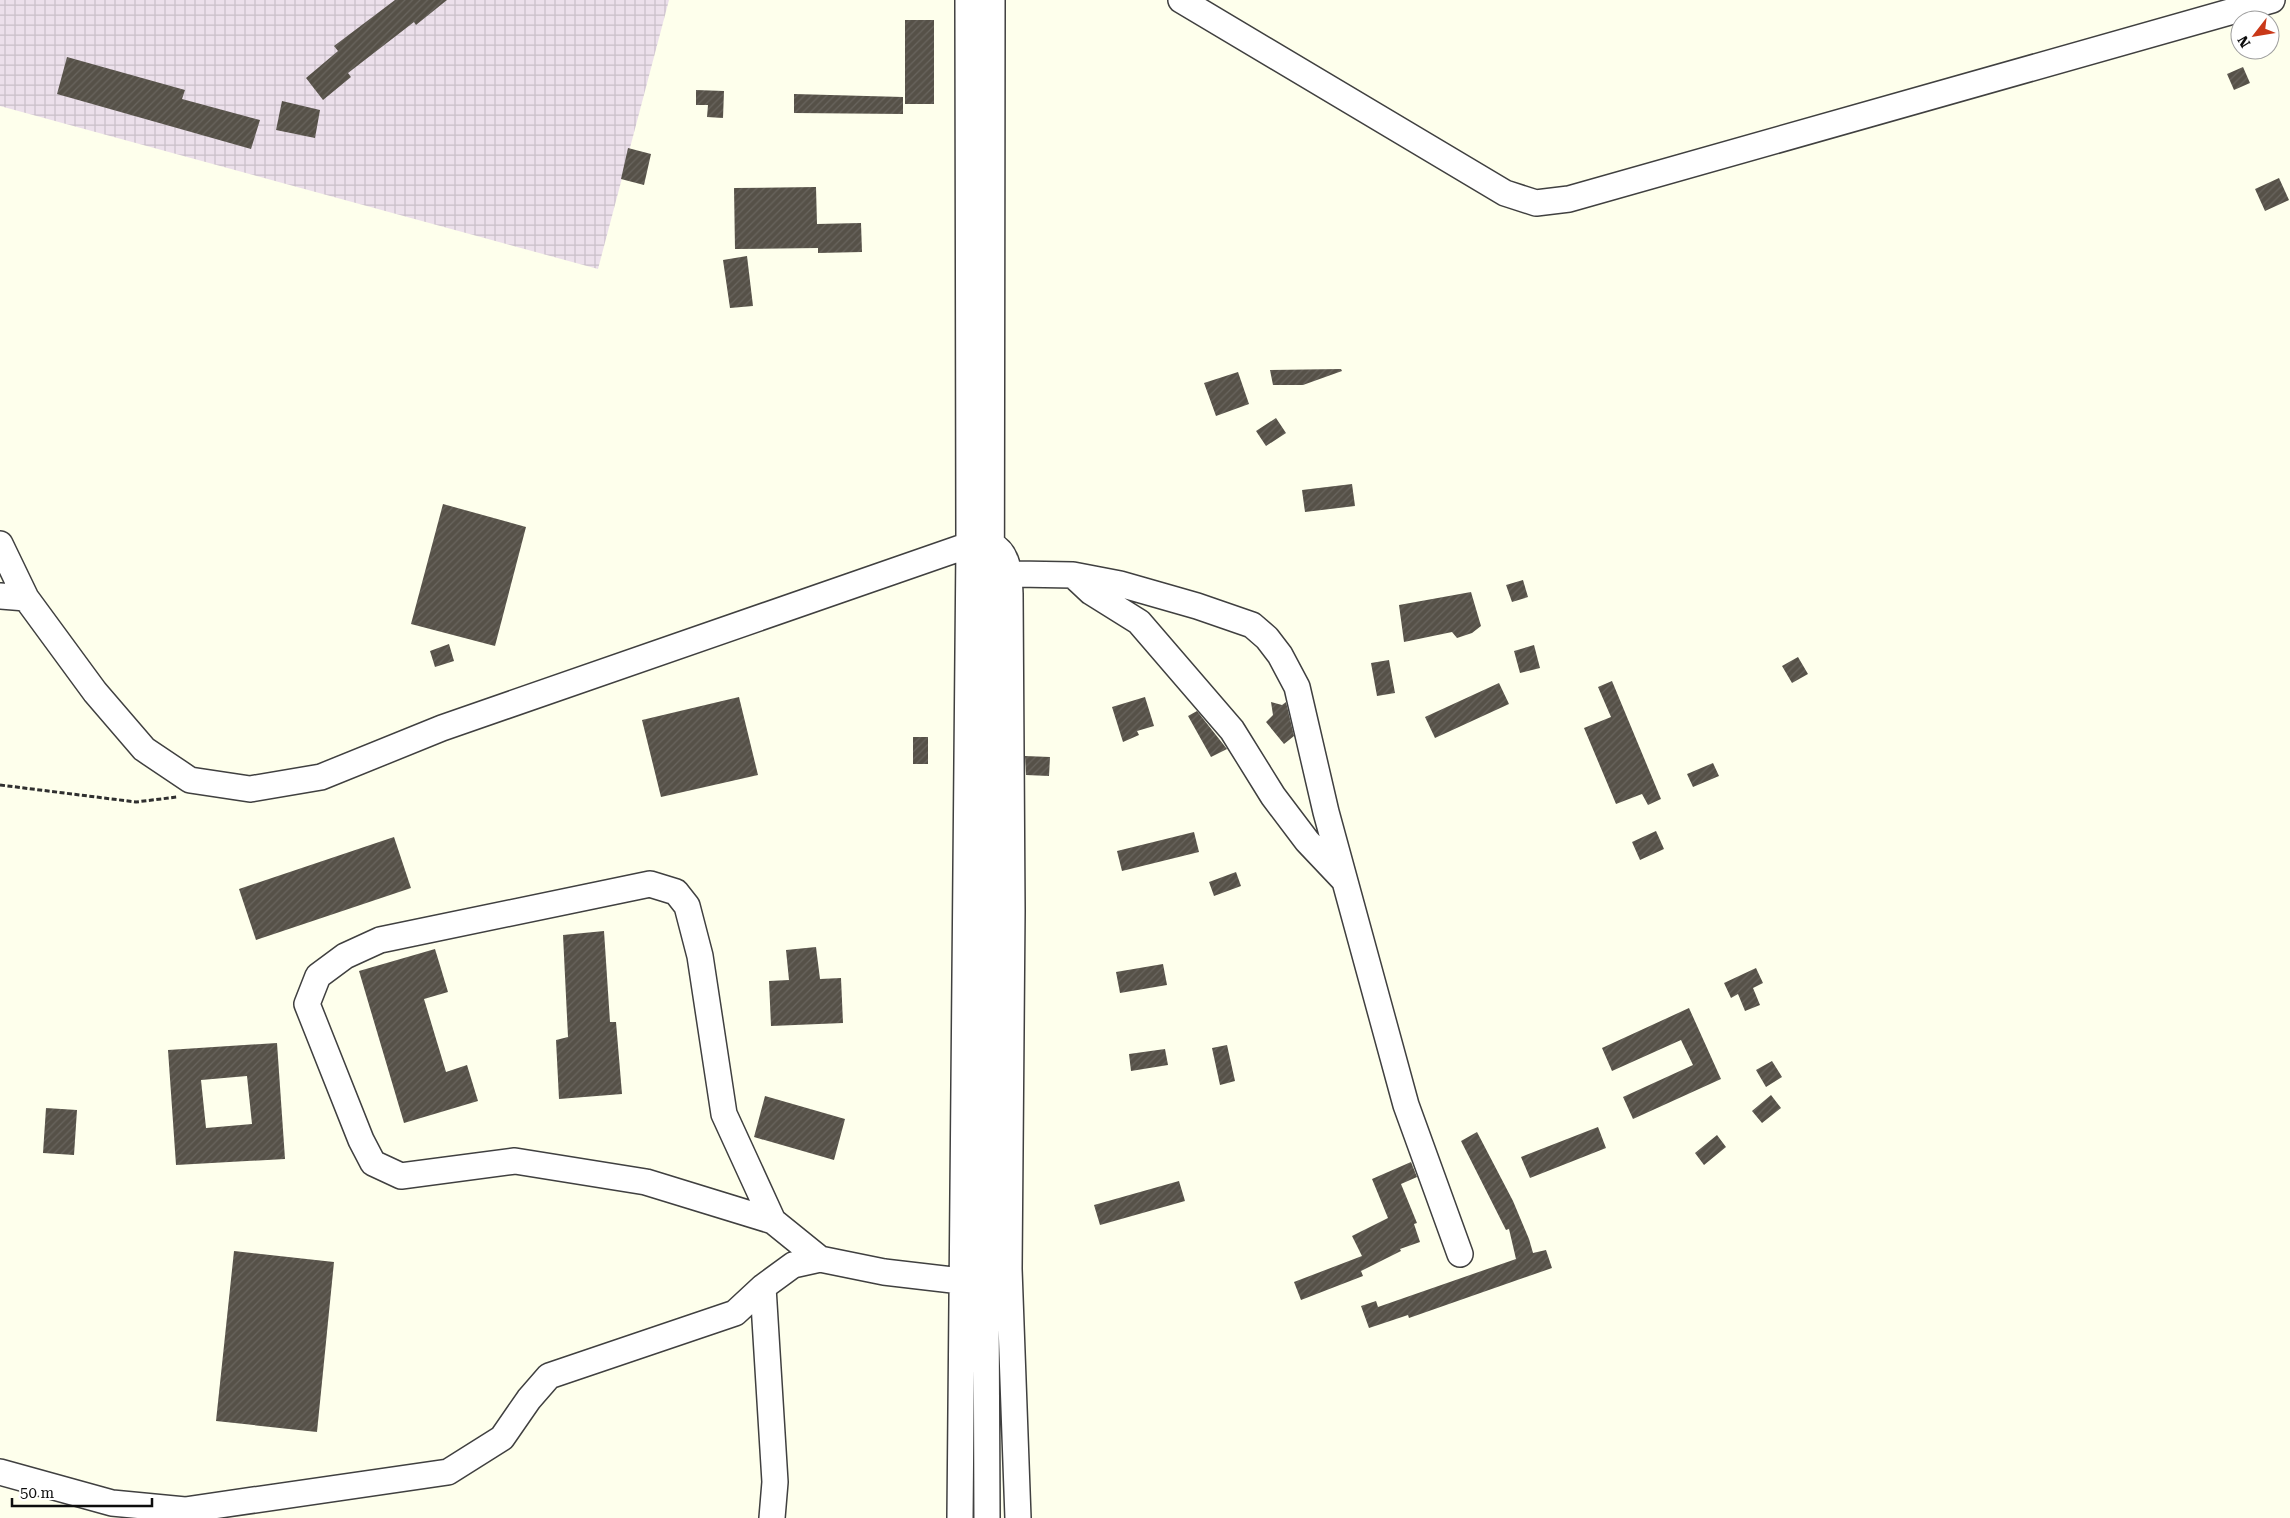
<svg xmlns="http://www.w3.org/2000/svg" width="2290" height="1518" viewBox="0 0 2290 1518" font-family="'Roboto Serif',serif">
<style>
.industrial{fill:url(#industrial-grid)}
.building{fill:url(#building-hatch);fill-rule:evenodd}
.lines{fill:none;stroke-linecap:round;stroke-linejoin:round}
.minor-casing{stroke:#404040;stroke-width:28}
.path{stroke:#2f2f2f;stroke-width:3;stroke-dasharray:5 2.5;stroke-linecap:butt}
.minor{stroke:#fff;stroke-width:25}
</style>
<defs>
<pattern id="industrial-grid" width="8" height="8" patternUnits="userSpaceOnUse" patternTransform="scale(1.25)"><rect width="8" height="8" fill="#ece0eb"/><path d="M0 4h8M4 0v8" fill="none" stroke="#c9bfc8"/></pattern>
<pattern id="building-hatch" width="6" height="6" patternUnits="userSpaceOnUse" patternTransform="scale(1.25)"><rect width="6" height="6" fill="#565148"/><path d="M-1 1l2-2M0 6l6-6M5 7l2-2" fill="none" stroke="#69655e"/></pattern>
</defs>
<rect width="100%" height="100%" fill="#feffec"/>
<path class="industrial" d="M0,0H669L598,269L0,106Z"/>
<path class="building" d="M395,0H447L416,25L414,22L348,73L351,77L323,100L306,78L338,51L334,46Z
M905,20H934V104H905Z
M67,57L185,90L182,99L260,120L251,149L57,94Z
M2243,67L2250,83L2234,90L2227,74Z
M696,90L724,91L723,118L707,117L708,105H696Z
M794,94L903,97V114L794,113Z
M282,101L320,110L315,138L276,130Z
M628,148L651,154L644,185L621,179Z
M2279,178L2289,200L2265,211L2255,189Z
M816,187L817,224L861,223L862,252L818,253V248L735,249L734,188Z
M747,256L753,306L730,308L723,260Z
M1341,369L1342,371L1303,385H1273L1270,370Z
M1238,372L1249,404L1216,416L1204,383Z
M1276,418L1286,433L1266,446L1256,431Z
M1352,484L1355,506L1305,512L1302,490Z
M443,504L526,527L495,646L411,624Z
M1523,580L1528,597L1512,602L1506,585Z
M1471,592L1481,626L1472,633L1457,638L1452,632L1404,642L1399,605Z
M449,644L454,661L435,667L430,651Z
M1534,645L1540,668L1520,673L1514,651Z
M1798,657L1808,674L1792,683L1782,666Z
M1389,660L1395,693L1377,696L1371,663Z
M1612,681L1661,799L1648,805L1642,794L1616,804L1584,728L1611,717L1598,687Z
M1499,683L1509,704L1435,738L1425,717Z
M739,697L758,775L661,797L642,720Z
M1145,697L1154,726L1137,731L1139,735L1123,742L1112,707Z
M1271,702L1282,705L1286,702L1294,736L1284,744L1266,722L1273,715Z
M1197,711L1227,749L1211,757L1188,716Z
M913,737H928V764H913Z
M1025,756L1050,757L1049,776L1026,775Z
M1713,763L1719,776L1693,787L1687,774Z
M1656,831L1664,849L1640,860L1632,842Z
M1194,832L1199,852L1122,871L1117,851Z
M394,837L411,888L256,940L239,889Z
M1236,872L1241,886L1214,896L1209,882Z
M604,931L610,1022H616L622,1094L559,1099L556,1040L568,1037L563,935Z
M816,947L820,979L841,978L843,1023L771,1026L769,981L789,980L786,950Z
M435,949L448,992L424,999L446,1072L467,1065L478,1101L404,1123L359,971Z
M1163,964L1167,985L1120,993L1116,972Z
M1756,968L1763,983L1753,988L1760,1005L1745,1011L1738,994L1731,998L1724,983Z
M1689,1008L1721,1079L1633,1119L1623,1097L1693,1065L1681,1040L1612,1071L1602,1048Z
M277,1043L285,1159L176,1165L168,1050ZM247,1076L252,1124L206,1128L201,1080Z
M1227,1045L1235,1081L1220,1085L1212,1048Z
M1165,1049L1168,1065L1131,1071L1129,1054Z
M1772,1061L1782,1077L1766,1087L1756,1070Z
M1771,1095L1781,1108L1762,1123L1752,1111Z
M765,1096L845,1119L834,1160L754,1137Z
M46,1108L77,1110L74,1155L43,1153Z
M1598,1127L1606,1148L1530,1178L1521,1157Z
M1477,1132L1513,1201L1529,1239L1533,1253L1546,1250L1552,1268L1409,1318L1408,1315L1369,1328L1361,1306L1376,1301L1378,1307L1516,1259L1509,1229L1506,1230L1461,1141Z
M1717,1135L1726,1147L1704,1165L1695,1153Z
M1411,1162L1417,1177L1401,1184L1417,1223L1414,1224L1420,1242L1400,1249L1401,1251L1361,1271L1363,1276L1301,1300L1294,1282L1362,1256L1352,1236L1388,1218L1372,1179Z
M1179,1181L1185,1201L1100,1225L1094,1205Z
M234,1251L334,1262L317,1432L216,1421Z"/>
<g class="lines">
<g class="minor-casing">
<path id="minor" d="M1181,0L1505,193L1536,203L1569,199L2272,0
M0,544L26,598
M1009,574L1073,575L1120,584L1197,606L1252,625L1267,638L1280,655L1297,687L1326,812L1406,1105L1460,1254
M1075,577L1091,592L1139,622L1232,730L1273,796L1307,841L1343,879
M0,596L26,598L95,692L144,749L190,780L250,789L321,777L442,728L969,545C975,545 986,542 992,545C1010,554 1009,577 1010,594L1012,911L1009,1269L1018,1518
M773,1221L724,1114L700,956L687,906L676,892L650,884L380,940L345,956L318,976L307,1004L361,1140L373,1163L401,1176L515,1161L646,1182L773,1221L820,1259
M763,1287L775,1482L772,1518
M0,1472L112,1503L185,1510L448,1472L502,1438L529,1399L549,1376L735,1313L763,1287L793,1265L820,1259L884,1272L978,1283
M960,1518L969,545L968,0
M987,1518L986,1283L991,799L992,0"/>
</g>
<path class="path" d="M0,785L136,802L177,797"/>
<use href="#minor" class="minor"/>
</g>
<g transform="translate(2255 35) rotate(239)"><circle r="24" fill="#ffffff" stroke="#9e9e9e"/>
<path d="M0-4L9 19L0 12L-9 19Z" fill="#c93818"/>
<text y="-8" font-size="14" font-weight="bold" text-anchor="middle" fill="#0d0d0d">N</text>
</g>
<path d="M12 1498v8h140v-8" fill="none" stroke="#0d0d0d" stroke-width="2.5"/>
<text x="20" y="1498" font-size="15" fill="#0d0d0d" stroke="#ffffff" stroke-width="4" paint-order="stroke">50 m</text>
</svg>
